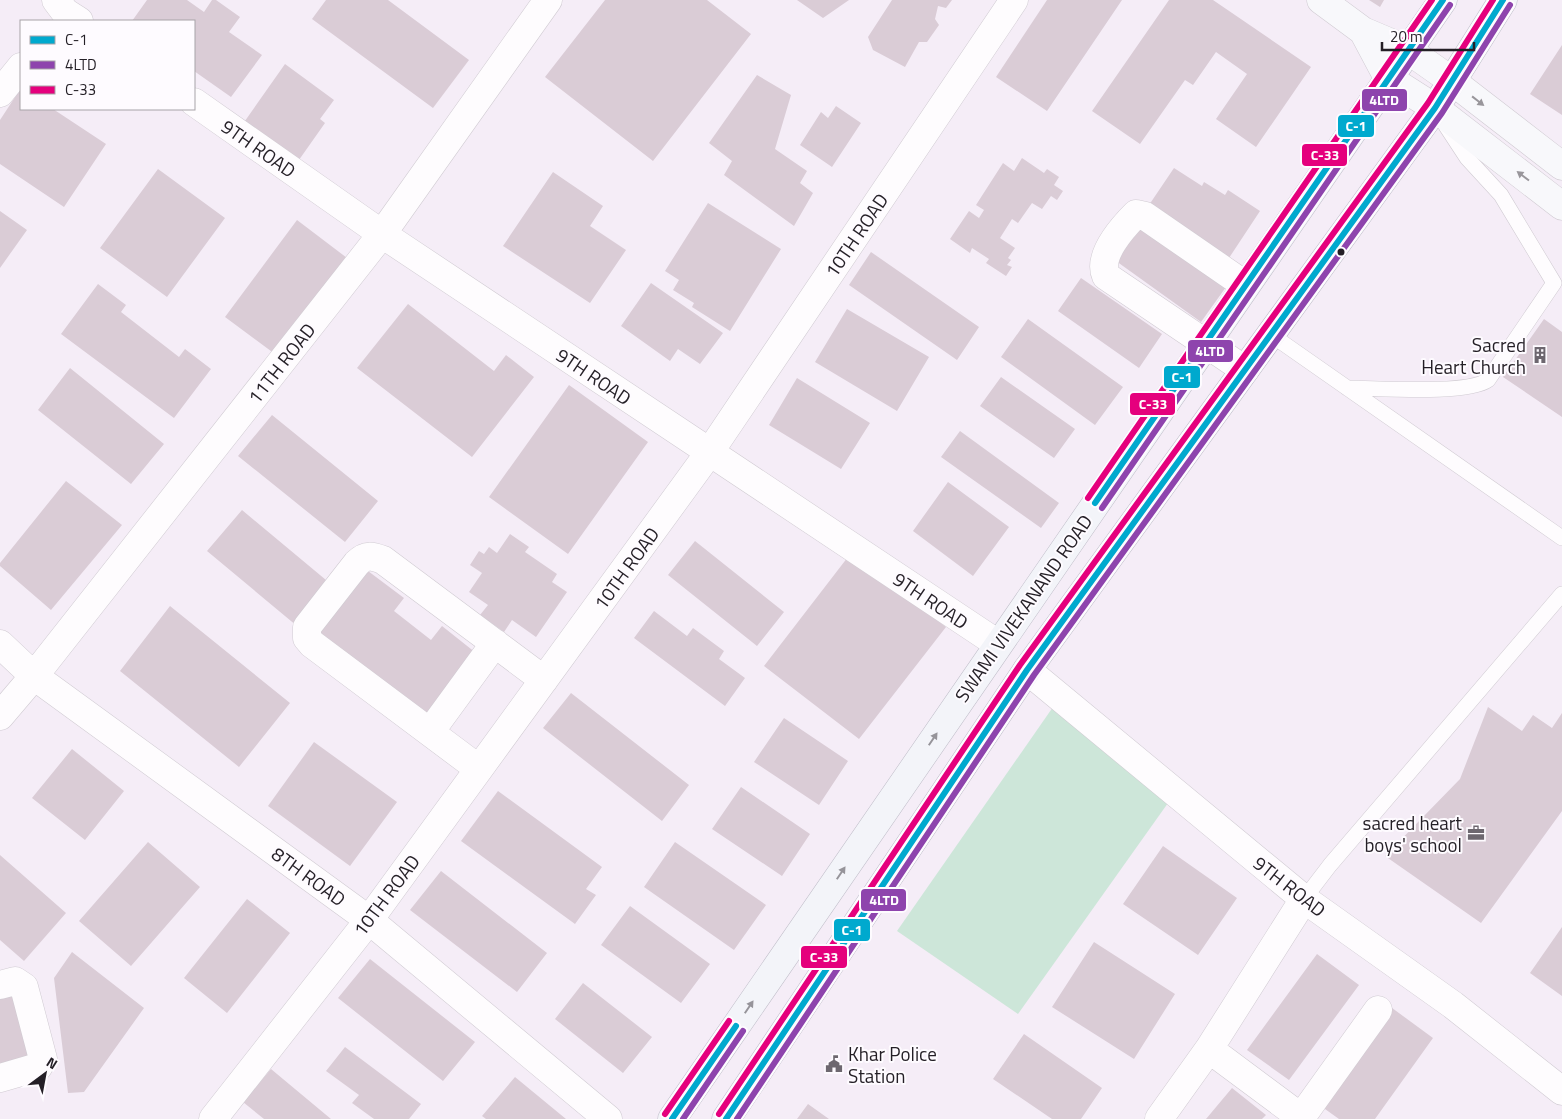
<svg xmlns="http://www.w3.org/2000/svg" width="1562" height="1119" viewBox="0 0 1562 1119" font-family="'Titillium Web',sans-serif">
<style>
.green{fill:#cde6d9}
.building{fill:#daccd6}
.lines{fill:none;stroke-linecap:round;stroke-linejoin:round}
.lane-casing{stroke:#d0cbd2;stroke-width:16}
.street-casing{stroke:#d0cbd2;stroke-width:29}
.secondary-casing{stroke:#d0cbd2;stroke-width:29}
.primary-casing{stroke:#bfbdc8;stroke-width:29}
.lane{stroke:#fefcfe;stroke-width:15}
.street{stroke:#fefcfe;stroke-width:28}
.secondary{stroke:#f8f8fb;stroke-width:28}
.primary{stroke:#f3f4f9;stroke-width:28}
.bus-1-casing{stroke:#fefbff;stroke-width:10}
.bus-2-casing{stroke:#fefbff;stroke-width:10}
.bus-3-casing{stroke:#fefbff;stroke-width:10}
.bus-1{stroke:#00a9ce;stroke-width:6}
.bus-2{stroke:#8e44ad;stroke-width:6}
.bus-3{stroke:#e5007d;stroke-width:6}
.oneway{fill:#99969b}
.oneway2{fill:#96949a}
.bus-dot{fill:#241f26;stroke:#fefbff;stroke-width:2}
.labels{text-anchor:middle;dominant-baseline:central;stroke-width:4;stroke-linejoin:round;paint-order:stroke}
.street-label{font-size:19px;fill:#241f26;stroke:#fefbff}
.poi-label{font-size:19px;fill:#241f26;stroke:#fefbff;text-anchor:end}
.line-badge{stroke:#fefbff;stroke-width:2}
.badge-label{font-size:14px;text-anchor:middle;font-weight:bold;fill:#fff}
</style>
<rect width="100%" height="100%" fill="#f5edf7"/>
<path class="green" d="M1053,707L1168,803L1018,1014L897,931Z"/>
<path class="building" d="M147,0H187L204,12L212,0H216L240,17L229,32L262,55L231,97L194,71V21H132Z
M326,0H388L469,60L433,108L312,19Z
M605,0H707L751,34L653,161L545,77Z
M797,0H849L823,18Z
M892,0H952L946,8L938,6L935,19L939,25L927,42H919L905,67L873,50L868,37Z
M1047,0H1122L1047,111L996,77Z
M1169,0H1213L1311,67L1256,147L1216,119L1247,74L1216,52L1193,85L1185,80L1140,144L1092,111Z
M1369,0H1384L1380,7Z
M1562,45V115L1530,94Z
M285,64L334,100L320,119L325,123L294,167L240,128Z
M757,75L791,95L775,149L807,171L800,183L813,193L794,226L724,175L732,161L709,143Z
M21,88V109H53L106,144L64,207L0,164V120Z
M836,106L861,123L832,167L800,145L821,112L828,118Z
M1022,158L1044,173L1047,169L1059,177L1054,185L1063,191L1057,200L1051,196L1042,209L1032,203L1018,223L1012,219L1000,238L1015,248L1008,258L1011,260L1007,265L1012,267L1006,276L986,263L989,259L972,248L970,253L950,239L969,211L979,218L984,210L976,205L1003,163L1014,171Z
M1174,168L1202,186L1204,182L1225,195L1228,190L1260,211L1229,258L1149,205Z
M158,169L225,218L167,297L100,248Z
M553,172L603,206L590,226L626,250L590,303L503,246Z
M708,203L781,249L730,331L692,307L694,303L673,290L679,280L665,271Z
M0,211L27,230L0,268Z
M297,220L351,261L279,357L225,317Z
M1141,226L1226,287L1201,322L1116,261Z
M871,252L979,327L957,360L849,285Z
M1081,278L1162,334L1139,368L1058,311Z
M651,283L723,333L700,364L678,349L670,361L621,326Z
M98,284L126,305L121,312L179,357L185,349L211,369L174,418L61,334Z
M408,304L494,371L506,355L534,377L472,457L357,368Z
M847,309L929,357L897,411L815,362Z
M1028,319L1123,387L1095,425L1001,357Z
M1544,319L1562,332V417L1503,377Z
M70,368L164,444L131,484L38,410Z
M1001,377L1075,429L1054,458L980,406Z
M797,378L870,423L841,469L769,425Z
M569,385L648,442L568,554L489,497Z
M272,415L378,501L345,542L238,456Z
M960,431L1059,503L1041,528L941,457Z
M66,481L122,525L51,610L0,566V563Z
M948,482L1009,527L973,576L913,531Z
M242,510L332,585L297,626L207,551Z
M510,534L529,547L525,552L557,574L552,582L567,592L536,637L512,620L504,632L480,615L488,605L469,592L482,573L470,565L479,551L484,554L489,547L497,553Z
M695,541L784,612L757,646L668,575Z
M851,553L946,627L859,739L764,666Z
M368,571L404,598L394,611L431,640L442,626L476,653L425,718L318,634Z
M170,606L290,703L239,767L120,671Z
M654,611L687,636L693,628L724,651L719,659L745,678L725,706L634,638Z
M571,693L689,785L662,821L543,728Z
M1488,707L1522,731L1533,715L1552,728L1562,713V811L1481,923L1385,856L1460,779Z
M784,718L848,761L819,805L754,762Z
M314,742L397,802L350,866L268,806Z
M72,749L124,791L85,840L32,798Z
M741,787L810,834L782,876L712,829Z
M498,791L602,867L586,889L596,895L575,924L461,841Z
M148,842L200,887L131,966L79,921Z
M675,842L766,905L734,950L644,887Z
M1163,846L1237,898L1198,955L1123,904Z
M0,855L66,913L24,961L0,940Z
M441,871L547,953L517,992L410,910Z
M247,899L290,933L227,1013L184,978Z
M630,906L710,964L681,1003L601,945Z
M1562,927V996L1530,973Z
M1094,942L1175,994L1134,1059L1052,1007Z
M72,952L144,1008L84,1092L68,1093L54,978Z
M1317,954L1359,985L1289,1080L1247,1050Z
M370,959L475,1042L443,1081L338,998Z
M583,983L652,1037L623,1073L555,1019Z
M0,991L14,994L34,1063L0,1072Z
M1388,1005L1433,1038L1375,1119H1339L1318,1104Z
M1024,1034L1102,1088L1081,1119H1052L993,1079Z
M345,1047L421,1104L409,1119H374L352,1103L359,1095L326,1071Z
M271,1069L331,1119H264L243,1102Z
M515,1077L566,1119H486L482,1116Z
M1232,1088L1266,1115L1262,1119H1206Z
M808,1104L829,1119H797Z"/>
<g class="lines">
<g class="lane-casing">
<path id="lane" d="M1270,334L1562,538
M1347,388C1378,388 1467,395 1488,380L1554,283L1501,195L1467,158L1446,126
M1304,899L1330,865L1562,594"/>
</g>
<g class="street-casing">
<path id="street" d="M56,0L65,12L79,21
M0,93L21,67
M194,102L382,234L998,644
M1245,370L1106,276C1097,256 1122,228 1136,214L1145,216L1245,285
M0,644L34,676L369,920L608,1119
M1027,670L1304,899L1453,1005L1562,1091
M0,716L34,676L382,234L548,0
M430,732L495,643
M479,769L312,644L307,638V627L357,563C366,554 372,556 383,560L544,680
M0,985L15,981L24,987L43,1059L38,1067L0,1078
M1209,1049L1303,1119
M213,1119L369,920L709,453L1014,0
M1159,1119L1209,1049L1304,899
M1300,1119L1378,1010"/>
</g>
<g class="secondary-casing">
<path id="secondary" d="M1321,0L1363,31L1408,50L1452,81L1562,166
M1363,31L1388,78L1435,108L1562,206"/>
</g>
<g class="primary-casing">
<path id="primary" d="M672,1119L1443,0
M726,1119L1027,670L1435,108L1503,0"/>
</g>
<use href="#lane" class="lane"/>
<use href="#street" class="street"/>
<use href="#secondary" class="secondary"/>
<use href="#primary" class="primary"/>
<g class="bus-1-casing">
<path id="bus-1" d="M1095,503L1443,0
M672,1119L736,1026
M726,1119L1027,670L1435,108L1503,0"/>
</g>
<g class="bus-2-casing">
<path id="bus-2" d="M1102,508L1450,5
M683,1119L743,1031
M737,1119L1034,675L1442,113L1510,5"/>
</g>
<g class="bus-3-casing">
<path id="bus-3" d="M1088,498L1432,0
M665,1114L729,1021
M719,1114L1020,665L1428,103L1493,0"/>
</g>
<use href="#bus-1" class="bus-1"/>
<use href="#bus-2" class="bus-2"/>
<use href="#bus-3" class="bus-3"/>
</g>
<defs><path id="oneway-solid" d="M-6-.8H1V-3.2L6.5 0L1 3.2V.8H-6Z" transform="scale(1.25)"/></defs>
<g class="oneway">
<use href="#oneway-solid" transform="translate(1478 101) rotate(38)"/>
<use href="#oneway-solid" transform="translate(1523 176) rotate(-143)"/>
</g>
<g class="oneway2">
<use href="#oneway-solid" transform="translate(933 739) rotate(-56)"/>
<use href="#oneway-solid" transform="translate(841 873) rotate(-56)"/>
<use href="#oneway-solid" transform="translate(749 1007) rotate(-56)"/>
</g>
<defs>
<g id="building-bare" transform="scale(1.35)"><path d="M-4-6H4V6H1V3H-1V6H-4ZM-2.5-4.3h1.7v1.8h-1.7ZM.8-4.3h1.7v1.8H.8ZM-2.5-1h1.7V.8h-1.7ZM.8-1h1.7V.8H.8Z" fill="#6d676f" stroke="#fefbff" stroke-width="2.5" paint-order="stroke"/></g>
<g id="office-bare" transform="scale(1.35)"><path d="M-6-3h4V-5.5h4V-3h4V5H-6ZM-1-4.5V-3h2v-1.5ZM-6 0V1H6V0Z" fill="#6d676f" stroke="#fefbff" stroke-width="2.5" paint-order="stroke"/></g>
<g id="civic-bare" transform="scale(1.35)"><path d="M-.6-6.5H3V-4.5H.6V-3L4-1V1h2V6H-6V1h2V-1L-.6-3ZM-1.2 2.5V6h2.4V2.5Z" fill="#6d676f" stroke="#fefbff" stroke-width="2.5" paint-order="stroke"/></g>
</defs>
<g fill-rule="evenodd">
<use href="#building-bare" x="1540" y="355"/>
<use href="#office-bare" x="1476" y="833"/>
<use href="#civic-bare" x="834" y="1064"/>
</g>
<circle class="bus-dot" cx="1341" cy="252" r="4.5"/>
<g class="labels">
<g class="street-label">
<text transform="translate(259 148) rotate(35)">9TH ROAD</text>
<text transform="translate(856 235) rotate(-56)">10TH ROAD</text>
<text transform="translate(281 363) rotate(-52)">11TH ROAD</text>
<text transform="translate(594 376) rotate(34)">9TH ROAD</text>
<text transform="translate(626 568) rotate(-54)">10TH ROAD</text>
<text transform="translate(931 600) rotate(34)">9TH ROAD</text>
<text transform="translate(1023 608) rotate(-55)">SWAMI VIVEKANAND ROAD</text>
<text transform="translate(309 876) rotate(36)">8TH ROAD</text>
<text transform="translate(1290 886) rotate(38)">9TH ROAD</text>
<text transform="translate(386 895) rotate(-53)">10TH ROAD</text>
</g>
<g class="poi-label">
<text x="1526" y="344">Sacred<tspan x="1526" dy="22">Heart Church</tspan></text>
<text x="1462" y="822">sacred heart<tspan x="1462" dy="22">boys' school</tspan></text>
<text x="848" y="1053" text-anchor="start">Khar Police<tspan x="848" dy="22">Station</tspan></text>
</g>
</g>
<g class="line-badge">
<rect x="1361" y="88" width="47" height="24" rx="5" fill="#8e44ad"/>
<rect x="1337" y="114" width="38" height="24" rx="5" fill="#00a9ce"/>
<rect x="1301" y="143" width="47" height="24" rx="5" fill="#e5007d"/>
<rect x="1187" y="339" width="47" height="24" rx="5" fill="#8e44ad"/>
<rect x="1163" y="365" width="38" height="24" rx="5" fill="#00a9ce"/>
<rect x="1129" y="392" width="47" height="24" rx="5" fill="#e5007d"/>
<rect x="860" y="888" width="47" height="24" rx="5" fill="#8e44ad"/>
<rect x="833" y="918" width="38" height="24" rx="5" fill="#00a9ce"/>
<rect x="800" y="945" width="48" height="24" rx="5" fill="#e5007d"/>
</g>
<g class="badge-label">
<text x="1384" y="105">4LTD</text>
<text x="1356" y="131">C-1</text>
<text x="1325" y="160">C-33</text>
<text x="1210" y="356">4LTD</text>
<text x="1182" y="382">C-1</text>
<text x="1153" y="409">C-33</text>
<text x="884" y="905">4LTD</text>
<text x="852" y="935">C-1</text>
<text x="824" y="962">C-33</text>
</g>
<rect x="20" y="20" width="175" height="90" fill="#fefbff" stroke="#a7a3a8"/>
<rect x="30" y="36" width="25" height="8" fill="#00a9ce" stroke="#a7a3a8"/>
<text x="65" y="45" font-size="15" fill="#241f26">C-1</text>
<rect x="30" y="61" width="25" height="8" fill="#8e44ad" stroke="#a7a3a8"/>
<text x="65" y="70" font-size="15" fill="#241f26">4LTD</text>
<rect x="30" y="86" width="25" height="8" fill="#e5007d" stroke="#a7a3a8"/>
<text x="65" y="95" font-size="15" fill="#241f26">C-33</text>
<g transform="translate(45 1074) rotate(32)" stroke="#fefbff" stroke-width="4" paint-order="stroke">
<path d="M0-4L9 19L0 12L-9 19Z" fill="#241f26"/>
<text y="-8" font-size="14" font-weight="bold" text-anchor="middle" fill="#241f26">N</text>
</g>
<path d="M1382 42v8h92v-8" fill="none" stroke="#241f26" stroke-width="2.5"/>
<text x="1390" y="42" font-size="15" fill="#241f26" stroke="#fefbff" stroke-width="4" paint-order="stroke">20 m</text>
</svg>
